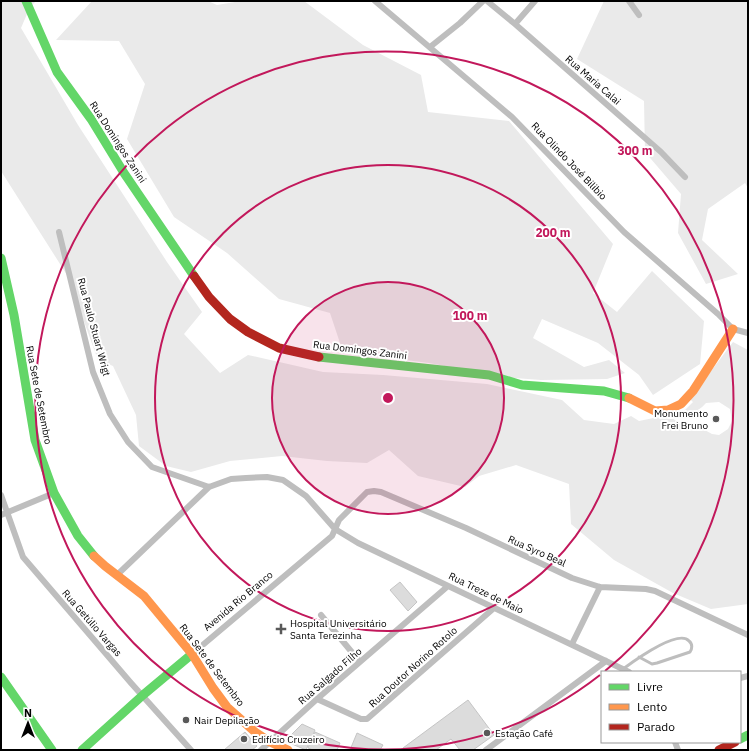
<svg xmlns="http://www.w3.org/2000/svg" width="749" height="751" viewBox="0 0 749 751" font-family="'IBM Plex Sans',sans-serif">
<style>
.green{fill:#eaeaea}
.building{fill:#dcdcdc;stroke:#c5c5c5}
.lines{fill:none;stroke-linecap:round;stroke-linejoin:round}
.lane{stroke:#bebebe;stroke-width:3}
.street{stroke:#bebebe;stroke-width:6}
.fast{stroke:#63d668;stroke-width:9}
.slow{stroke:#ff974d;stroke-width:9}
.jam{stroke:#b3261e;stroke-width:9}
.ring{fill:none;stroke:#c2185b;stroke-width:2}
.poi-dot{fill:#595959;stroke:#fff;stroke-width:1.5}
.labels{text-anchor:middle;dominant-baseline:central;stroke-width:4;stroke-linejoin:round;paint-order:stroke}
.street-label{font-size:10px;fill:#000;stroke:#fff}
.poi-label{font-size:10px;fill:#000;stroke:#fff;text-anchor:start}
.centre{fill:#c2185b;stroke:#fff;stroke-width:2}
.ring-label{font-size:12px;text-anchor:middle;font-weight:bold;fill:#c2185b;stroke:#fff;stroke-width:4;stroke-linejoin:round;paint-order:stroke}
</style>
<rect width="100%" height="100%" fill="#fff"/>
<path class="green" d="M1,1H36L30,7L21,28L78,125L167,262L202,312L184,334L220,373L248,355L323,372L383,375L487,384L562,400L584,420L614,424L631,416L639,421L668,415L690,431L701,428L712,434L719,435L728,429L732,421L730,409L719,402L706,403C700,410 693,414 683,412L693,402L690,399L733,342L748,350V604L711,609L673,593L614,560L571,524L569,484L516,465L479,476L465,487L418,476L389,450L367,463L327,461L282,456L230,461L191,472L166,466L139,446L136,415L113,366L98,360L67,275L1,171Z
M92,1H208L217,5L241,1H304L363,45L421,75L428,112L509,121L613,244L593,293L617,312L652,271L704,321L700,364L653,395L639,375L598,343L542,319L533,338L584,367L609,360L625,373L607,379L541,380L503,377L429,363L343,352L330,313L279,299L227,253L174,217L127,139L145,84L119,41L56,40Z
M604,1H748V188L745,183L708,209L702,240L738,274L706,284L678,233L681,194L645,152L644,101L577,59Z"/>
<path class="building" d="M400,582L417,602L408,611L390,590Z
M468,700L494,735L473,750H460L451,739L436,750H407L403,748Z
M302,724L315,730L306,750L285,741Z
M245,732L257,746L252,750H224Z
M315,732L340,743L337,750H313L308,748Z
M357,733L383,745L380,750H350Z"/>
<g class="lines">
<path class="lane" d="M623,669C634,661 678,629 689,641C693,644 692,649 690,652L657,663L652,664L639,657"/>
<path class="street" d="M375,1L512,117L624,232L718,314L733,329L748,333
M487,1L515,24L661,152L685,177
M629,1L639,15
M515,24L535,1
M430,47L460,23L483,1
M59,232L93,372L110,414L128,442L152,467L209,487L231,479L246,478L267,477L283,480L306,496L335,529L358,543L629,672
M1,495L23,557L131,683L191,750
M1,515L54,493
M118,574L209,487
M321,615L360,662
M572,644L600,587
M192,654L332,536L339,520L367,492L374,491L381,492L466,528L572,578L600,587L646,589L655,591L748,635
M740,678L748,676
M317,699L361,719H367L494,608
M675,742L678,750
M261,750L317,699L448,586
M486,750L606,661"/>
<path class="fast" d="M26,1L57,72L91,119L124,173L194,276
M1,258L14,315L35,440L54,493L78,536L94,556
M319,357L489,375L522,385L604,391L629,398
M1,677L52,750
M740,739L748,735
M82,750L143,695L192,654"/>
<path class="slow" d="M629,398L655,411L668,410L681,404L693,391L733,329
M94,556L105,566L144,596L192,654L213,688L227,707L255,732L270,742L288,750"/>
<path class="jam" d="M194,276L209,297L230,319L248,332L279,348L319,357
M719,750L735,742"/>
</g>
<circle cx="388" cy="398" r="116" fill="#c2185b" fill-opacity=".12"/>
<g class="ring">
<circle cx="388" cy="398" r="116"/>
<circle cx="388" cy="398" r="233"/>
<path d="M600 675A349 349 0 1 1 605 671"/>
</g>
<g class="poi-dot">
<circle cx="716" cy="419" r="4"/>
<path d="M279 623h4v4h4v4h-4v4h-4v-4h-4v-4h4z"/>
<circle cx="186" cy="720" r="4"/>
<circle cx="487" cy="733" r="4"/>
<circle cx="244" cy="739" r="4"/>
</g>
<g class="labels">
<g class="street-label">
<text transform="translate(593 80) rotate(41)">Rua Maria Calai</text>
<text transform="translate(118 142) rotate(57)">Rua Domingos Zanini</text>
<text transform="translate(569 161) rotate(46)">Rua Olindo José Bilibio</text>
<text transform="translate(94 327) rotate(75)">Rua Paulo Stuart Wrigt</text>
<text transform="translate(360 350) rotate(7)">Rua Domingos Zanini</text>
<text transform="translate(39 395) rotate(79)">Rua Sete de Setembro</text>
<text transform="translate(537 551) rotate(24)">Rua Syro Beal</text>
<text transform="translate(486 593) rotate(26)">Rua Treze de Maio</text>
<text transform="translate(238 601) rotate(-40)">Avenida Rio Branco</text>
<text transform="translate(92 623) rotate(49)">Rua Getúlio Vargas</text>
<text transform="translate(212 665) rotate(53)">Rua Sete de Setembro</text>
<text transform="translate(413 667) rotate(-42)">Rua Doutor Norino Rotolo</text>
<text transform="translate(330 676) rotate(-41)">Rua Salgado Filho</text>
</g>
<g class="poi-label">
<text x="708" y="413" text-anchor="end">Monumento<tspan x="708" dy="12">Frei Bruno</tspan></text>
<text x="290" y="623">Hospital Universitário<tspan x="290" dy="12">Santa Terezinha</tspan></text>
<text x="194" y="720">Nair Depilação</text>
<text x="495" y="733">Estação Café</text>
<text x="252" y="739">Edifício Cruzeiro</text>
</g>
</g>
<circle cx="388" cy="398" r="6" class="centre"/>
<g class="ring-label">
<text x="635" y="155">300 m</text>
<text x="553" y="237">200 m</text>
<text x="470" y="320">100 m</text>
</g>
<rect width="749" height="751" fill="none" stroke="#000000" stroke-width="4"/>
<rect x="601" y="671" width="140" height="72" fill="#ffffff" stroke="#999999"/>
<rect x="609" y="684" width="20" height="6" fill="#63d668" stroke="#999999"/>
<text x="637" y="691" font-size="12" fill="#000000">Livre</text>
<rect x="609" y="704" width="20" height="6" fill="#ff974d" stroke="#999999"/>
<text x="637" y="711" font-size="12" fill="#000000">Lento</text>
<rect x="609" y="724" width="20" height="6" fill="#b3261e" stroke="#999999"/>
<text x="637" y="731" font-size="12" fill="#000000">Parado</text>
<g transform="translate(28 723)" stroke="#ffffff" stroke-width="3" paint-order="stroke">
<path d="M0-3L7 15L0 10L-7 15Z" fill="#000000"/>
<text y="-6" font-size="11" font-weight="bold" text-anchor="middle" fill="#000000">N</text>
</g>
</svg>
